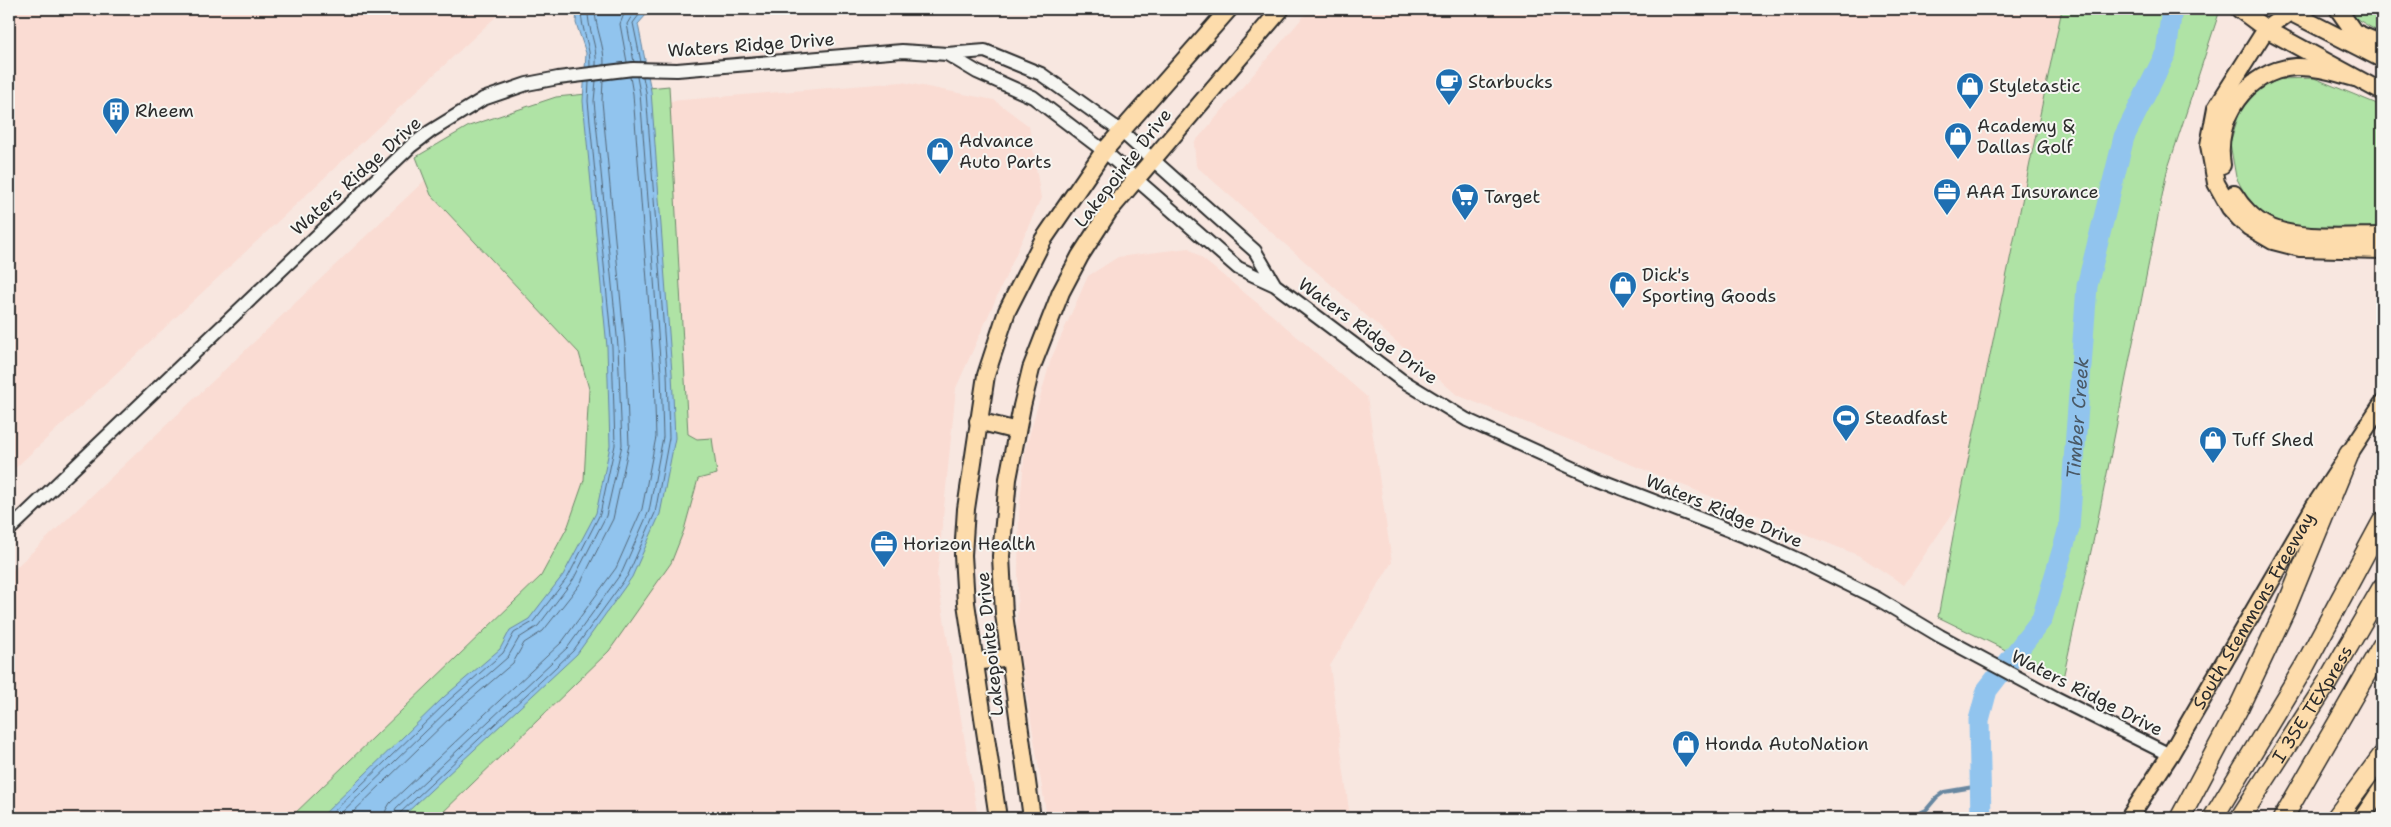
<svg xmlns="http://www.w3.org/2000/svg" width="2391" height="827" viewBox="0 0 2391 827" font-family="'Shantell Sans',sans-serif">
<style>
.built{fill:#fadcd3}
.green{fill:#afe3a5;stroke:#6d8768}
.water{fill:#91c4ee;stroke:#6887a0}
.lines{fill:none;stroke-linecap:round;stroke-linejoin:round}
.shore{stroke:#546879;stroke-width:1}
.stream{stroke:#6887a0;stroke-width:4}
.river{stroke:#91c4ee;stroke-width:21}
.minor-casing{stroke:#2b2b2b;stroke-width:16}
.major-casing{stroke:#2b2b2b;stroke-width:20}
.highway-casing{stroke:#2b2b2b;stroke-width:22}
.minor{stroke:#f6f6f2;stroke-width:12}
.major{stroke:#fddcac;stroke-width:16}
.highway{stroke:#fddcac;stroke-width:19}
.labels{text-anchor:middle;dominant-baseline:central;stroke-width:4;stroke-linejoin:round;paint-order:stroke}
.street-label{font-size:18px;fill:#2b2b2b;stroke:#f6f6f2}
.poi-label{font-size:18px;fill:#2b2b2b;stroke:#f6f6f2;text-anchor:start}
.water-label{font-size:19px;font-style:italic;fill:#4a5966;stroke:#f6f6f2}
</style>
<rect width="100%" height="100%" fill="#f8e7e0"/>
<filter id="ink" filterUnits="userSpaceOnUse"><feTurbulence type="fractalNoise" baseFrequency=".02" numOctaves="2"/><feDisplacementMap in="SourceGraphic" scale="10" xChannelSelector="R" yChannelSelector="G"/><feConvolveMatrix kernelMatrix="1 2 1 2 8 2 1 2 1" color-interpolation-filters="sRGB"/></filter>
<g filter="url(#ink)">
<path class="built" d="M9,9H504L9,474Z
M1310,9H2062L1959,504L1904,585L1860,556L1457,395L1196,166L1194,143Z
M902,82L994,100L1029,126L1041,198L956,388L937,577L978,818H437L609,651L684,530L698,478L697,439L689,434L670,101Z
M425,180L431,195L579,353L589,393L584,480L568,526L541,576L290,818H9V574Z
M1189,248L1272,315L1367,397L1392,562L1330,666L1350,818H1047L1017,636L1019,512L1025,450L1051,359L1088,276L1118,257Z"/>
<path class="green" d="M2062,9H2213L2219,13L2167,171L2097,524L2063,678L1938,617L1959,504Z
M2350,9H2382V34L2352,16Z
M2314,78L2382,106V229L2318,231L2280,226L2253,210L2236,177L2230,143L2239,114L2251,94L2279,79Z
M669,86L688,434L697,439L712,438L717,474L698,479L684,530L671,563L609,651L437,818H290L541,576L568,526L584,480L589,389L579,353L431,195L416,157L469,126L556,97Z"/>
<path class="water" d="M577,9H701L646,15L638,24L651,91L672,373L675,438L660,514L632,577L577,654L401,818H320L444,697L500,649L510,630L529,619L563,575L596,513L610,446L607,347L583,101L586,53L576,23Z"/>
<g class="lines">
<path class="shore" d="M581,9C581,31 591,45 590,67
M588,9C587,29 598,45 596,66
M595,9C595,29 605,45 604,65
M626,9L620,24L627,62
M634,62L627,24L636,9
M641,62L633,23L642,11L654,9
M327,818L448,701L503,653L514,633L533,622L568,577L600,514L615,445L612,347L588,101L589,82
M336,818L452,706L508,657L519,638L538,626L573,580L606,516L622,445L618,346L594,101L596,81
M347,818L457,711L513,663L524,643L543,631L580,584L613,519L629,445L625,346L602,101L603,80
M384,818L386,810L390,803L562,642L616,568L642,509L656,437L654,374L633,94L630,77
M392,818L396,808L568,647L622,572L649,511L663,437L661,373L640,93L637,77
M398,818L400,813L573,651L628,575L655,513L669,438L667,373L646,92L643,77"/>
<path class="stream" d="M1909,818L1926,810L1937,797L1944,792L1979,786"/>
<path class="river" id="s1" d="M1981,818L1979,720L1987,690L2042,619L2069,528L2087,286L2124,137L2166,53L2172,9"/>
<g class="minor-casing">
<path id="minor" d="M947,54L977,72L1033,97L1104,151L1238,268L1275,285L1400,379L1467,420L1597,479L1757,541L1803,562L1878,599L1940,636L2056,698L2170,755
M9,530L411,146L431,131L483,99L527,84L558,78L633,69L677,70L902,51L947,54L985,51L1041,74L1122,132L1255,251L1275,285"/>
</g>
<g class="major-casing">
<g id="major">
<path d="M2239,9L2266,29L2382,92"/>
<path d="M2284,9L2382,59"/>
<path d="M2294,9L2266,29L2216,108L2209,145L2216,183L2230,208L2239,218L2249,227L2273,241L2300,248L2382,250"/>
<path d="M2338,9L2354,32L2382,44"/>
<path d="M2222,165C2214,118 2246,71 2295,67C2315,66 2336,73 2355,78"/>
<path d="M2234,194C2241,206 2254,220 2267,226C2297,241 2349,236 2382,236"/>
<path d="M978,421L1017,431"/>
<path d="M975,662L1009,657"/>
<path d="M998,818L966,603L963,555L966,509L986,375L1007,311L1043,240L1104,151L1229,9"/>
<path d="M1032,818L1004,614L1001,556L1008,479L1022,406L1031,369L1061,292L1080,256L1109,211L1281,9"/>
<path id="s2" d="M2129,818L2170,755L2314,507L2382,404"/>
<path d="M2362,818L2382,788"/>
</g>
</g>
<g class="highway-casing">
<g id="highway">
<path d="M2180,818L2239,707L2285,610L2349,454"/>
<path d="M2213,818L2304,667L2382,522"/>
<path id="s3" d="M2240,818L2327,683L2382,588"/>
<path d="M2283,818L2382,646"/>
<path d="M2336,818L2382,756"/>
</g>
</g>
<use href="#minor" class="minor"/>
<use href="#major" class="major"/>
<use href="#highway" class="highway"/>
</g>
</g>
<defs>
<g id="cafe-pin" transform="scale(1.4375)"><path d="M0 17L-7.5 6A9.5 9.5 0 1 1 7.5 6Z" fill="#1f6fb2" stroke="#f6f6f2"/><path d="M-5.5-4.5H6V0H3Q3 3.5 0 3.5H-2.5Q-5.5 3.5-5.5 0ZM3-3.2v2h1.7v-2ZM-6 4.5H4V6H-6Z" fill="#fff"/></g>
<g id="shop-pin" transform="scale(1.4375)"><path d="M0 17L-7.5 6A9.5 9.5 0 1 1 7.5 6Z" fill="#1f6fb2" stroke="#f6f6f2"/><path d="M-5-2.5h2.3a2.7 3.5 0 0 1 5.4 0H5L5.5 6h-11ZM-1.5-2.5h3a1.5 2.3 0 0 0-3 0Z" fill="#fff"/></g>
<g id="building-pin" transform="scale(1.4375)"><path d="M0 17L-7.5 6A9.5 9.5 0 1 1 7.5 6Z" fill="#1f6fb2" stroke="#f6f6f2"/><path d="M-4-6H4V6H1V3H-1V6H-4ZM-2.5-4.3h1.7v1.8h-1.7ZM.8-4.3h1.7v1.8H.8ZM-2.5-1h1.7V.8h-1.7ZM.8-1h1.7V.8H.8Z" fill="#fff"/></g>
<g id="office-pin" transform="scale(1.4375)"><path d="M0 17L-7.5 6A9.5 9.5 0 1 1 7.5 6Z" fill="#1f6fb2" stroke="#f6f6f2"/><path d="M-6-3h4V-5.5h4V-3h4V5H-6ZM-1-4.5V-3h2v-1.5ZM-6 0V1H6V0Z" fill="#fff"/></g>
<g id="supermarket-pin" transform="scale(1.4375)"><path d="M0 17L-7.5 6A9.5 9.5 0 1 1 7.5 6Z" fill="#1f6fb2" stroke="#f6f6f2"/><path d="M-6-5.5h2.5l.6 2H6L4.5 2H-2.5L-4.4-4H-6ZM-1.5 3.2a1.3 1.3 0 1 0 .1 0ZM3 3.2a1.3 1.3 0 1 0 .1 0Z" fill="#fff"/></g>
<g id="stadium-pin" transform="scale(1.4375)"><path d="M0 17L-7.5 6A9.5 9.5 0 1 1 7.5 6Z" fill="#1f6fb2" stroke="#f6f6f2"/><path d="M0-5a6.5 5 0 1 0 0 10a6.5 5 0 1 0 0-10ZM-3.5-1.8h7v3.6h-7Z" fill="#fff"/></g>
</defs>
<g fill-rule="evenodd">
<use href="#cafe-pin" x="1449" y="82"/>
<use href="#shop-pin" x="1970" y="86"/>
<use href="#building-pin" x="116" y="111"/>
<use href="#shop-pin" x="1958" y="136"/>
<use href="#shop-pin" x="940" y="151"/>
<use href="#office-pin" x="1947" y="192"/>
<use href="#supermarket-pin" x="1465" y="197"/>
<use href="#shop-pin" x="1623" y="285"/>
<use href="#stadium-pin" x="1846" y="418"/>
<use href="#shop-pin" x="2213" y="440"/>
<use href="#office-pin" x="884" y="544"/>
<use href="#shop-pin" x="1686" y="744"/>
</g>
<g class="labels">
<g class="street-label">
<text transform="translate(751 45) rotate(-4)">Waters Ridge Drive</text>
<text transform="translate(1123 168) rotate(-52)">Lakepointe Drive</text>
<text transform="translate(356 176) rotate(-42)">Waters Ridge Drive</text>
<text transform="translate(1368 331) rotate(36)">Waters Ridge Drive</text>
<text transform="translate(1724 511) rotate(22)">Waters Ridge Drive</text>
<text stroke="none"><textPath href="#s2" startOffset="242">South Stemmons Freeway</textPath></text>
<text transform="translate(990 644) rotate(-96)">Lakepointe Drive</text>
<text transform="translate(2087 693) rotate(27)">Waters Ridge Drive</text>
<text stroke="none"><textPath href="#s3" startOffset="135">I 35E TEXpress</textPath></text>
</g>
<g class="poi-label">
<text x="1468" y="82">Starbucks</text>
<text x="1989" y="86">Styletastic</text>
<text x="135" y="111">Rheem</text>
<text x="1977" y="126">Academy &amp;<tspan x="1977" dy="21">Dallas Golf</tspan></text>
<text x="959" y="141">Advance<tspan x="959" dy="21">Auto Parts</tspan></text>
<text x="1966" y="192">AAA Insurance</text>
<text x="1484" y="197">Target</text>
<text x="1642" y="275">Dick's<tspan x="1642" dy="21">Sporting Goods</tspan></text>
<text x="1865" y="418">Steadfast</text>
<text x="2232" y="440">Tuff Shed</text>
<text x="903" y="544">Horizon Health</text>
<text x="1705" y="744">Honda AutoNation</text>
</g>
<g class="water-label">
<text stroke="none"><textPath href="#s1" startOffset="424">Timber Creek</textPath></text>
</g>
</g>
<rect width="2391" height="827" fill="none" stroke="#f6f6f2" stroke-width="30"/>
<rect x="15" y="15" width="2361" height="797" fill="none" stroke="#2b2b2b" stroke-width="2" filter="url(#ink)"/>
</svg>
